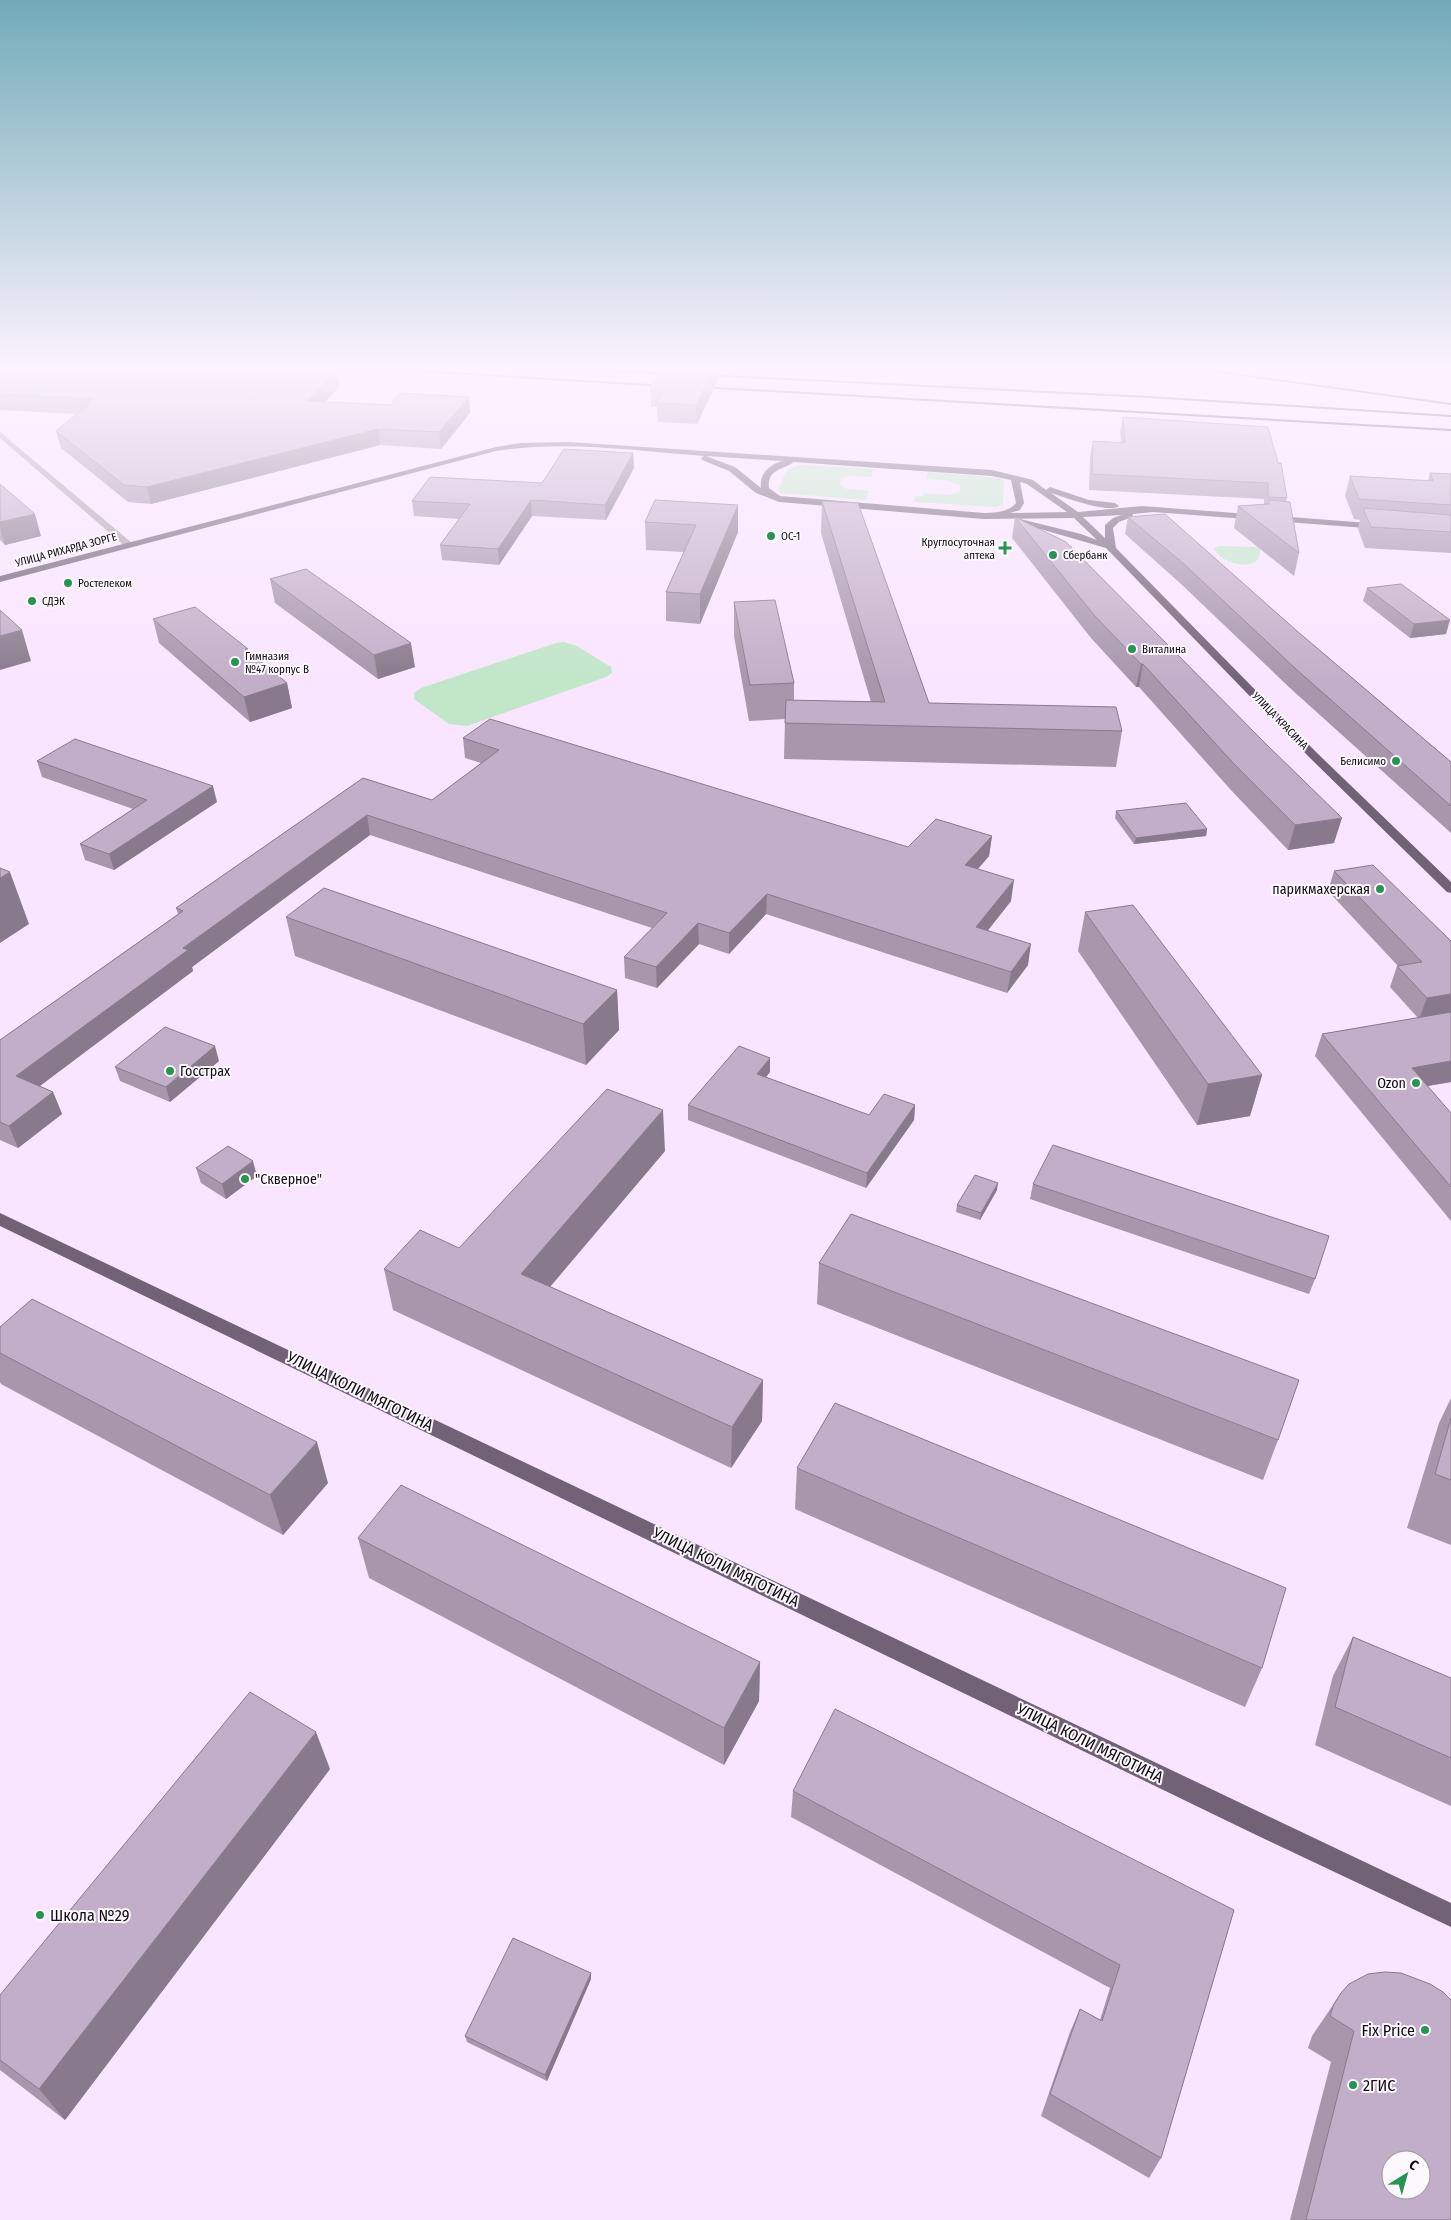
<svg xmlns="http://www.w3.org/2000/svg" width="1451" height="2220" viewBox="0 0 1451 2220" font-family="'Fira Sans Condensed',sans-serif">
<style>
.green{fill:#c1e6c8}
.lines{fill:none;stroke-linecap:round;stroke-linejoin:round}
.minor{fill:#a9a0ac;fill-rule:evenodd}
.major{fill:#716275;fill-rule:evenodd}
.rail{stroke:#3e3441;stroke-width:2}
.wall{fill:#a796ac}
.shaded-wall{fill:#887a8c}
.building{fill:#c2aec8;stroke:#887a8c;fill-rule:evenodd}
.poi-dot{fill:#26954f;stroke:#fdf8fe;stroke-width:2}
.labels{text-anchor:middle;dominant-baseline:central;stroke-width:4;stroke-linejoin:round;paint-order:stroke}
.far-poi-label{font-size:11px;fill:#110a13;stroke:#fdf8fe;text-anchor:start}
.far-street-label{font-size:11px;fill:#110a13;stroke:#fdf8fe}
.poi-label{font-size:14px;fill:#110a13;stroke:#fdf8fe;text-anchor:end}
.near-street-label{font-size:16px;fill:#110a13;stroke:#fdf8fe}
.near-poi-label{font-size:16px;fill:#110a13;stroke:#fdf8fe;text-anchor:start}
</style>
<rect width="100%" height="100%" fill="#f9e5ff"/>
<path class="green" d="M803,465L873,469L871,477L851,476L841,478L840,485L847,489L869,491L866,500L780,493L778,490C785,475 784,467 803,465Z
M928,472L1000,478L1004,481L1003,505L995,507L914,502L915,496H923L924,493L948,495L959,492L961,486L947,480L926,479Z
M1219,546L1261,547C1260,551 1260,556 1258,559C1249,571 1219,562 1214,548Z
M564,642L577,646L611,667L612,673L606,677L467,726L449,724L414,699V693L421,688L556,643Z"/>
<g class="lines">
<path class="minor" d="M0,432L132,543V547H126L0,438Z"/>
<path class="major" d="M569,442L992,470L1033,480L1046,490L1050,487L1089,500L1115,503L1119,506C1109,514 1064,497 1051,493L1078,512L1142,506L1382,524L1383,526L1379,529L1153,512L1133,514L1132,517L1119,522L1113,528L1116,548L1317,753L1451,882V893L1447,892L1309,757L1106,548L1016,522L1020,519L1081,534L1097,540L1074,518L984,519L779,502L756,493L729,471L702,460L701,458L704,456C636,451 565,440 496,451L0,582V576L496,447L521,443ZM706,456L782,461C769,465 759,474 761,488L735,467ZM794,462L992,476L1011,480L1016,503C1009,512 994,513 984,513L780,496L769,488C767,469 783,470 794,462ZM1020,482L1027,484L1067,512L1010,513L1020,510L1024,503ZM1122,515L1113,518L1105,525V538L1083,517Z
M0,1213L1451,1903V1927L1250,1832L0,1226Z"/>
<path class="rail" d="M417,371L666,386
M617,371L672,374
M1212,371L1451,404
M705,375L1149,397L1451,416
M699,387L1451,430"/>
</g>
<path class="wall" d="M0,371L340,386L325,402L390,405L469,397L470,413L441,449L380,445L151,504L128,502L61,448L56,431L77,414L0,410Z
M660,371H722L697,424L658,422L657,407H651L650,388Z
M1123,417L1268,427L1287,498L1286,501L1299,553L1294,576L1234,528L1238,506L1264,504V499L1089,490L1090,457L1093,441L1121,443L1120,432Z
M633,453L634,468L606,520L532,516L499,565L442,560L440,545L459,519L414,516L412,501L542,483Z
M1430,473L1451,474V553L1365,548L1358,529L1360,520L1354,519L1345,496L1350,476L1428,481Z
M0,484L41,536L5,545L0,540Z
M655,500L738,532L700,624L666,621V592L684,552L646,550L645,522Z
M822,501L929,703L1122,731L1116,767L784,759L785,719L749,721L734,636V602L794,683V700L871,702L821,533Z
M1015,517L1334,843L1288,850L1230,789L1139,687H1136L1091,638L1012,538Z
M1128,517L1297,631L1451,762V833L1291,689L1180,583L1125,534Z
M270,579L415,667L378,679L275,603Z
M1367,588L1446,634L1410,638L1363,601Z
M153,619L248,652L287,683L292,708L250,722L159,643Z
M463,738L908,847L992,836L989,856L978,869L1011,901L988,930L1028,965L1007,993L766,914L729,954L699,944L657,988L625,978L624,957L652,928L370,835L192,967L193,971L40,1086L53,1092L62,1114L18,1148L0,1140V1040L178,914L176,908L363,778L432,800L481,763L465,758Z
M37,761L217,802L114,870L85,860L80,844L133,809L42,777Z
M1116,811L1207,829L1206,836L1134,844L1115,818Z
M1334,871L1451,941V1082L1427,1086L1451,1113V1221L1315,1056L1322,1034L1418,1018L1390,987L1397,966H1398L1328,891Z
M1085,912L1262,1075L1250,1116L1197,1125L1078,951Z
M286,917L617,990L619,1030L586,1065L295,956Z
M219,1061L170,1102L120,1081L115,1067Z
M770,1072L766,1077L869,1115L915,1105L914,1120L866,1188L688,1120V1105Z
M665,1151L550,1287L763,1380L762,1421L731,1468L393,1310L384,1269L459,1248Z
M196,1168L257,1176L226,1199L201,1183Z
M1033,1184L1315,1279L1309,1294L1030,1199Z
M997,1190L980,1220L956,1212L957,1205Z
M819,1263L1278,1440L1263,1480L817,1304Z
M0,1327L328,1483L283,1535L1,1384L0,1382Z
M1451,1398V1545L1407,1528L1439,1423Z
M797,1468L1262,1668L1245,1707L795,1509Z
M358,1538L760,1662L759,1701L724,1765L369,1578Z
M1353,1637L1451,1678V1806L1315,1745L1333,1676Z
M330,1769L65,2120L0,2070V1995Z
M793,1791L1234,1910L1161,2158L1149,2178L1041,2116L1070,2032L1080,2009L1100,2020L1110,1988L791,1817Z
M591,1979L547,2081L467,2042L465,2036Z
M1341,1993L1451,2220H1290L1331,2062L1308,2048L1312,2036Z"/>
<path class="shaded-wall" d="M337,371L340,386L310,417L307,401Z
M713,371H722L697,424L696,405Z
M469,397L470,413L441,449L439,432Z
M378,429L380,445L151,504L147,487Z
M633,453L634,468L606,520L605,505Z
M531,500L532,516L499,565L498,549Z
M738,505V532L700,624V594Z
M35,514L41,536L5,545L0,528V522Z
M1450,620L1446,634L1410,638L1414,624Z
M22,630L31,661L0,670V636Z
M411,643L415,667L378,679L374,655Z
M1141,664H1143L1139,687H1136Z
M287,683L292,708L250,722L244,697Z
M213,786L217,802L114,870L109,854Z
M367,815L370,835L192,967L193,971L25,1097L16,1076L183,948Z
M1342,818L1334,843L1288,850L1295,825Z
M1207,829L1206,836L1134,844L1136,838Z
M992,836L989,856L963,886L965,865Z
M10,872L29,924L0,943V878Z
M1014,880L1011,901L974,948L976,927Z
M767,894L766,914L729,954V933Z
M698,923L699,944L657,988L656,967Z
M1031,944L1028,965L1007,993L1011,972Z
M617,990L619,1030L586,1065L583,1024Z
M1451,994V1014L1419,1019L1427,998Z
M215,1046L219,1061L170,1102L166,1087Z
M770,1058V1072L756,1089L757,1074Z
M1451,1061V1082L1404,1090L1412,1068Z
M1262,1075L1250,1116L1197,1125L1208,1084Z
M53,1092L62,1114L18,1148L9,1126Z
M915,1105L914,1120L866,1188L867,1173Z
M663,1110L665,1151L526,1315L521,1274Z
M253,1161L257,1176L226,1199L222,1184Z
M998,1183L997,1190L980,1220L981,1213Z
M763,1380L762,1421L731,1468L732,1427Z
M317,1442L328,1483L283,1535L270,1495Z
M760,1662L759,1701L724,1765V1728Z
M316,1732L330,1769L65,2120L39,2089Z
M591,1973V1979L547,2081L545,2075Z"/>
<path class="building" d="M0,371H337L307,401L390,405L400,393L469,397L439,432L378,429L147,487L124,485L56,431L90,403H87L93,399L0,394Z
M660,371H713L696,405L657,403L665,389L650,388Z
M1123,417L1268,427L1278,463H1281L1287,498L1268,497V483L1092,474L1093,441L1125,443Z
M564,449L633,453L605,505L531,500L498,549L440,545L470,504L412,501L430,477L542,483Z
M1430,473L1451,474V505L1359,499L1350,476L1433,481Z
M0,484L35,514L0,522Z
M655,500L738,505L700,594L666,592L696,525L645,522Z
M1269,500L1290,502L1299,553L1238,506L1269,504Z
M822,501L858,503L929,703L1116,707L1122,731L785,723L786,700L885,702Z
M1363,508L1451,515V532L1371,527Z
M1165,514L1297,631L1451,762V806L1296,669L1184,564L1128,517Z
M1015,517L1066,542L1266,744L1342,818L1295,825L1235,765L1143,664H1141L1094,615Z
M306,569L411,643L374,655L270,579Z
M1401,584L1450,620L1414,624L1367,588Z
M775,600L794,683L750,685L734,602Z
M195,607L248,649H245L287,683L244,697L153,619Z
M0,610L22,630L0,636Z
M490,719L908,847L936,819L992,836L965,865L1014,880L976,927L1031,944L1011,972L767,894L729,933L698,923L656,967L624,957L667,913L367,815L183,948L188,950L16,1076L53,1092L9,1126L0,1122V1040L183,911L176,908L363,778L432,800L499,750L463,738Z
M75,739L213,786L109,854L80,844L147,800L37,761Z
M1186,803L1207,829L1136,838L1116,811Z
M1373,865L1451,941V994L1427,998L1397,966L1422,962L1334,871Z
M0,868L10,872L0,878Z
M324,888L617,990L583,1024L286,917Z
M1133,905L1262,1075L1208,1084L1085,912Z
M1451,1012V1061L1412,1068L1451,1113V1187L1322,1034Z
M165,1027L215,1046L166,1087L115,1067Z
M739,1046L770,1058L757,1074L869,1115L884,1094L915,1105L867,1173L688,1105Z
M607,1089L663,1110L521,1274L763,1380L732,1427L384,1269L420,1230L459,1248Z
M1053,1145L1329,1236L1315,1279L1033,1184Z
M228,1146L253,1161L222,1184L196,1168Z
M975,1175L998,1183L981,1213L957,1205Z
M851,1214L1299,1380L1278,1440L819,1263Z
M32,1299L317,1442L270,1495L0,1353V1327Z
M835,1403L1286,1588L1262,1668L797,1468Z
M1451,1418V1480L1435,1474Z
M401,1485L760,1662L724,1728L358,1538Z
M1353,1637L1451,1678V1758L1335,1707Z
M250,1692L316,1732L39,2089L0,2060V1995Z
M835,1709L1234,1910L1161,2158L1050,2094L1080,2009L1102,2021L1120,1965L793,1791Z
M513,1938L591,1973L545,2075L465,2036Z
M1385,1972L1401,1973L1430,1984L1443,1992L1451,2000V2220H1306L1354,2031L1330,2016L1334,2004L1341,1993L1349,1984L1368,1974ZM1391,2160H1421V2190H1391Z"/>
<linearGradient id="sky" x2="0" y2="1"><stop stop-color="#72abb8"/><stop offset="0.54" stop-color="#fcf3ff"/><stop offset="1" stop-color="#fcf3ff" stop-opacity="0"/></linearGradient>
<rect width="1451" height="682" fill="url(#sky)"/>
<g class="poi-dot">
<circle cx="771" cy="536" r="5"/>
<path d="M1002.5 540.5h5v5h5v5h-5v5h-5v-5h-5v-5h5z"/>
<circle cx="1053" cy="555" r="5"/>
<circle cx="68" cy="583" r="5"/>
<circle cx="32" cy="601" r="5"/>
<circle cx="1132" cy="649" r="5"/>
<circle cx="235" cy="662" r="5"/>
<circle cx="1396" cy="761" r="5"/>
<circle cx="1380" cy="889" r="5"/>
<circle cx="170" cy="1071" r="5"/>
<circle cx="1416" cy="1083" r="5"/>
<circle cx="245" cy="1179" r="5"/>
<circle cx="40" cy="1915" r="5"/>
<circle cx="1425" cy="2030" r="5"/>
<circle cx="1353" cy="2085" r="5"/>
</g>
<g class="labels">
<g class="far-poi-label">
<text x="781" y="536">ОС-1</text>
<text x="995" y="542" text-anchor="end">Круглосуточная<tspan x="995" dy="13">аптека</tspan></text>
<text x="1063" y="555">Сбербанк</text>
<text x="78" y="583">Ростелеком</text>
<text x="42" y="601">СДЭК</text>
<text x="1142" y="649">Виталина</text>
<text x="245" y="656">Гимназия<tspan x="245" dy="13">№47 корпус В</tspan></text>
<text x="1386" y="761" text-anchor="end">Белисимо</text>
</g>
<g class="far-street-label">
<text transform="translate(66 550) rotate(-15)">УЛИЦА РИХАРДА ЗОРГЕ</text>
<text transform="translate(1280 721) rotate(46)">УЛИЦА КРАСИНА</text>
</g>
<g class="poi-label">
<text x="1370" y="889">парикмахерская</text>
<text x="180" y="1071" text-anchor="start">Госстрах</text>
<text x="1406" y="1083">Ozon</text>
<text x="255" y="1179" text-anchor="start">"Скверное"</text>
</g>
<g class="near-street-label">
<text transform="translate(360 1391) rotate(26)">УЛИЦА КОЛИ МЯГОТИНА</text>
<text transform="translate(726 1567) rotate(26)">УЛИЦА КОЛИ МЯГОТИНА</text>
<text transform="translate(1090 1743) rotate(26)">УЛИЦА КОЛИ МЯГОТИНА</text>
</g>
<g class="near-poi-label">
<text x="50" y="1915">Школа №29</text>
<text x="1415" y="2030" text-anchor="end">Fix Price</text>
<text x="1363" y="2085">2ГИС</text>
</g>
</g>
<g transform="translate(1406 2175) rotate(37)"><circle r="24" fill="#fdf8fe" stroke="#9f99a0"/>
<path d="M0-4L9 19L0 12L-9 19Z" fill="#26954f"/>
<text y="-8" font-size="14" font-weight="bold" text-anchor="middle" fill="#110a13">С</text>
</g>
</svg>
